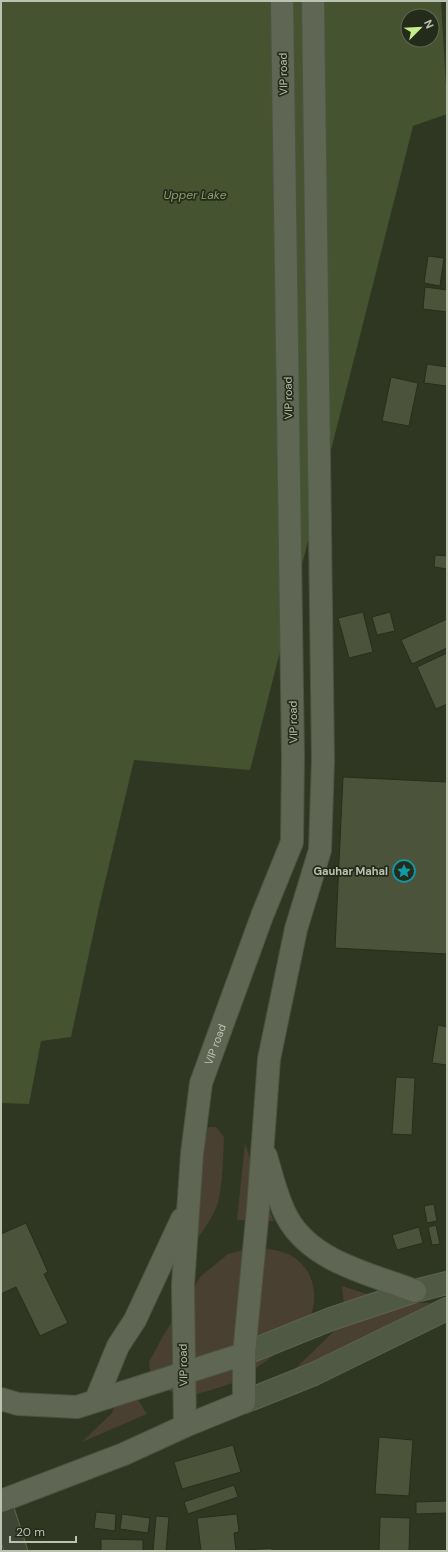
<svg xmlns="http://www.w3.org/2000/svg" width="448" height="1552" viewBox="0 0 448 1552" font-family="'DM Sans',sans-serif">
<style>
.green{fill:#494032}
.water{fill:#465330;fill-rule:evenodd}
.building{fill:#4b533b;stroke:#272d1d}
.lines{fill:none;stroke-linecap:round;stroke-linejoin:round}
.minor-casing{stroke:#5e6453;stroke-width:24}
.secondary-casing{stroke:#5e6453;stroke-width:24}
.primary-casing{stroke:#4c5342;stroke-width:24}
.minor{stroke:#404635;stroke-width:22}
.secondary{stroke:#505944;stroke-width:22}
.primary{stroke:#5f6653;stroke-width:22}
.labels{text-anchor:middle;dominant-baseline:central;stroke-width:3.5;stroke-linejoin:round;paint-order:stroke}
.street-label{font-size:11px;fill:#bbc3b0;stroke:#252b1b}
.poi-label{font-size:11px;font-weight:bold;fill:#bbc3b0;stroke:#252b1b;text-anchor:end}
.water-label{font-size:12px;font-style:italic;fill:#8d9f6b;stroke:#252b1b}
</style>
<rect width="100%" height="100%" fill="#2f3622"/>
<path class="green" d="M209,1127H216L224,1137C223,1154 223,1193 216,1208C203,1238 175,1263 153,1287L186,1176L201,1136Z
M245,1143L256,1177L274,1221L237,1220Z
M254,1247C268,1249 284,1250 295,1258C321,1277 319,1313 299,1336C293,1342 243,1378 235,1382C227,1385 195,1396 188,1395C171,1394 163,1389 151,1378L149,1362L163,1336L201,1276L228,1254Z
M342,1286L395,1303H431L291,1373L334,1331L344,1304Z
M125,1380L147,1414L82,1442L112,1413Z"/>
<path class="water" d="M1,1H441L447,104V114L413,126L250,770L134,760L99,907L71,1037L41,1041L29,1104L1,1103ZM408,16H432V40H408Z"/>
<path class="building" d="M428,256L444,258L440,286L424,283Z
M425,287L447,290V312L423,309Z
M427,364L447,367V386L424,383Z
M391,377L418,383L409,426L382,421Z
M435,555L447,556V569L434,567Z
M363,612L373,652L349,658L338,618Z
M390,612L395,631L377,635L372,617Z
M447,619V648L412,664L401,640Z
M447,653V704L436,709L417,667Z
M343,777L447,782V954L335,948Z
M438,1025L447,1027V1065L432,1063Z
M396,1077L415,1078L412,1135L392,1134Z
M434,1204L437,1221L427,1223L424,1206Z
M26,1223L48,1272L44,1274L68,1323L40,1336L16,1287L1,1294V1234Z
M436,1225L440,1244L432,1245L428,1227Z
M419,1227L423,1243L397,1250L392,1235Z
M379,1437L413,1440L409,1496L375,1494Z
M233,1445L241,1472L182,1489L174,1462Z
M234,1485L238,1497L188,1514L184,1502Z
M447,1501V1513L416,1514V1502Z
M96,1512L116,1514L115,1531L94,1528Z
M122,1514L150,1518L148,1533L120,1529Z
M237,1514L239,1532L234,1533L236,1551H201L197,1518Z
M156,1516L169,1517L166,1551H153Z
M380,1517L410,1518L409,1551H379Z
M101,1539L143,1540V1551H101Z
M272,1548V1551H246V1550Z"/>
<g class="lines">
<g class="minor-casing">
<path id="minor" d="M1,1505L16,1551"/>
</g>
<g class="secondary-casing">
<path id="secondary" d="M244,1354L331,1319L415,1291L447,1283
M244,1402L314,1374L447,1309"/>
</g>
<g class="primary-casing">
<g id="primary">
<path d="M266,1156C272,1176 277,1199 287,1217C311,1262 371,1274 415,1291"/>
<path d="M1,1399L18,1404L77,1407L244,1354"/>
<path d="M96,1400L118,1346L135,1320L182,1219"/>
<path id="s1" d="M185,1426L183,1285L192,1154L201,1083L262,916L292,842L293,757L282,1"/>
<path d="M1,1501L124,1454L185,1426L244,1402V1354L258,1209L269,1059L296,929L320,850L323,760L313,1"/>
</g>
</g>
<use href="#minor" class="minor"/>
<use href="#secondary" class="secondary"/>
<use href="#primary" class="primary"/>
</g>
<defs>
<g id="sight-ring" transform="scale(1.15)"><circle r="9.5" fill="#252b1b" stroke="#0f9aa8" stroke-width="1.5"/><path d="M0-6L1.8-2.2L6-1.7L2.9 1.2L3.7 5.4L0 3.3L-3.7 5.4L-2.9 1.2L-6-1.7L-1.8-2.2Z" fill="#0f9aa8"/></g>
</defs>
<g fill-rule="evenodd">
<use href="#sight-ring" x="404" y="871"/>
</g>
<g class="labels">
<g class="street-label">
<text transform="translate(283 74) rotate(-91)">VIP road</text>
<text transform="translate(288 398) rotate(-91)">VIP road</text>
<text transform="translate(293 722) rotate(-91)">VIP road</text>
<text stroke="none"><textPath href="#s1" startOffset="385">VIP road</textPath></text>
<text transform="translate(183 1365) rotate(-91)">VIP road</text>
</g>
<g class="poi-label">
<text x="388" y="871">Gauhar Mahal</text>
</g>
<g class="water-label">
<text x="195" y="195">Upper Lake</text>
</g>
</g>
<rect width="448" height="1552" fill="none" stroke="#bbc3b0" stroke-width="4"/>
<g transform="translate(420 28) rotate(66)"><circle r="19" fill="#252b1b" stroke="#616857"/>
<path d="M0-3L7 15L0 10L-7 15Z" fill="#c6ee8a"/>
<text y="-6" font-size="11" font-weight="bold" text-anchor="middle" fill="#bbc3b0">N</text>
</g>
<path d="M10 1536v6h66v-6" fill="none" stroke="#bbc3b0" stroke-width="2"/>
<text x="16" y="1536" font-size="12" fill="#bbc3b0" stroke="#252b1b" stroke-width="3" paint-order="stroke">20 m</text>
</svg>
